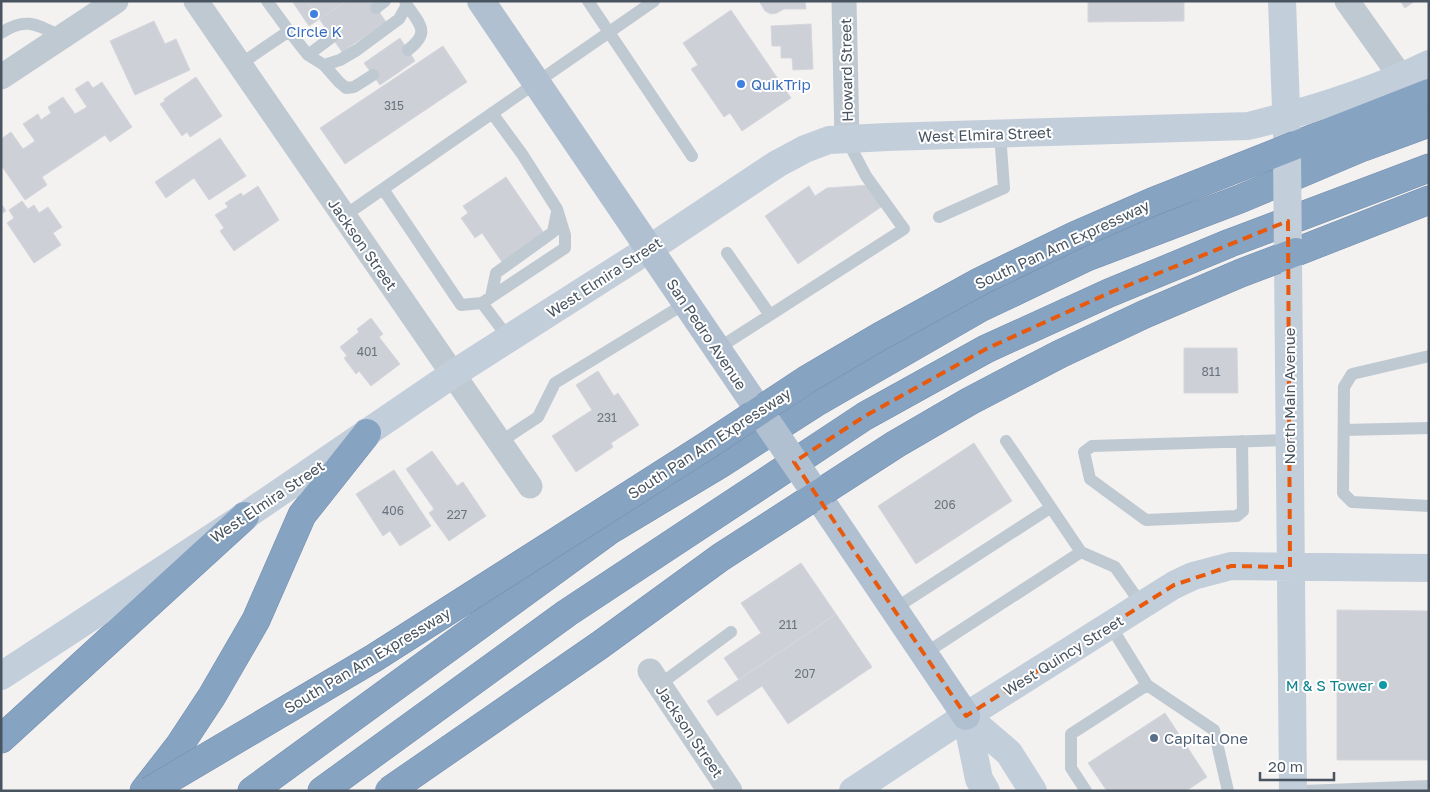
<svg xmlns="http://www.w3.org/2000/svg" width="1430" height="792" viewBox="0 0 1430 792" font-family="'Golos Text',sans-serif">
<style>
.building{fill:#cdd0d6;stroke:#d5d7dd}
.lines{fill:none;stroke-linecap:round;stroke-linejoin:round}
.highway-casing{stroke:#728eae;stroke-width:29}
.lane{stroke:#bfc9d1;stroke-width:12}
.street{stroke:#bfc9d1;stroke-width:25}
.secondary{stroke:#c3cedb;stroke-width:28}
.primary{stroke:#b0c0d1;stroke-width:28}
.highway{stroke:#87a3c2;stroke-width:28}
.highway-bridge-casing{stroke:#728eae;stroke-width:29;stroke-linecap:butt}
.secondary-bridge{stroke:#c3cedb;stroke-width:28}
.primary-bridge{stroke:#b0c0d1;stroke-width:28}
.highway-bridge{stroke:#87a3c2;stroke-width:28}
.marked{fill:none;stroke:#e8590c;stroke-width:4;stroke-dasharray:10 6;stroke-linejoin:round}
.shop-dot{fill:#3f7fe0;stroke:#fff;stroke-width:2}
.culture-dot{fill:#0f9aa8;stroke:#fff;stroke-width:2}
.service-dot{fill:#5c6f8a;stroke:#fff;stroke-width:2}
.labels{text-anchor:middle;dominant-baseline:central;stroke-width:4;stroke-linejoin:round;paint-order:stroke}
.number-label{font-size:12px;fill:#69737e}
.shop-label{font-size:15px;fill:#366cbe;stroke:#fff}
.street-label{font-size:15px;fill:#485460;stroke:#fff}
.culture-label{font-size:15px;fill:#0d838f;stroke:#fff;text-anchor:end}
.service-label{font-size:15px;fill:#4e5e75;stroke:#fff;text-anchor:start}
</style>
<rect width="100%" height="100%" fill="#f4f1f1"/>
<path class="building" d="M292,1H346L309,26Z
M307,1H372L386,22L342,52Z
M759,1H805L806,9H784L777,13L771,14L765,11Z
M1088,1H1184V21L1088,22Z
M1400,1H1415L1405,8Z
M731,10L791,98L742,131L730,113L724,117L691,69L698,65L683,43Z
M154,21L165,44L176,39L190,70L135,95L110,41Z
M811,24L813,69L793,70L792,58H781V46H772L771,26Z
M400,38L415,61L380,85L364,63Z
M443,46L467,82L345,164L320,128Z
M196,77L222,116L190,137L187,132L182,136L160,104L165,101L164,99Z
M88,81L93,88L102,82L132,127L110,142L105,135L42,177L47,185L25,200L1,165V139L11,132L23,149L35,141L23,124L38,114L41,120L51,113L48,107L63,97L75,114L87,107L75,89Z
M220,138L246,176L209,200L194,178L166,198L155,182Z
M506,177L544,233L502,262L482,233L475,238L461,218L468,213L463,206Z
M870,185L884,205L798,264L765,216L809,186L815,196L827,188Z
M258,186L279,220L234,251L220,231L224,228L215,215L228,207L225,203L241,193L243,196Z
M22,201L28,209L34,205L39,213L48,207L62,227L53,233L61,245L34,263L7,223L14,218L9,210Z
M1,203L6,211L1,214Z
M371,318L383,334L379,337L400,364L371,386L359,371L356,374L344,358L347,356L340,347L359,332L357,329Z
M1184,348H1237L1238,393H1184Z
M598,371L614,396L618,393L639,425L611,443L613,447L576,472L552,436L592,410L576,385Z
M974,443L1012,501L916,564L878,506Z
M432,451L457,486L463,482L486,516L449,541L429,513L434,509L406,469Z
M394,470L431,526L400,546L390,531L383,536L356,494Z
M801,563L836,614L739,680L724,658L761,633L741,603Z
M1337,610L1429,611V760H1337Z
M836,614L872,667L788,724L762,686L717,716L707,701Z
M1165,713L1207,777L1186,791H1107L1088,763Z"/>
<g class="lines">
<g class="highway-casing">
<path id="highway" d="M1296,145L1429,93
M1296,252L1429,200
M1,739L245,516
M144,791L179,746L212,696L256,620L302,515L367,433
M252,791L610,530L720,464L815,403L980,308L1087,257L1240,199L1363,147L1429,123
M322,791L567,613L865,416L986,349L1109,293L1230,243L1429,168"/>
</g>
<path class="lane" d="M588,1L692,156
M407,5C420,25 431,32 408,50
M376,8L385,1
M289,31L308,55L324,65L340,60L357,50L399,19L407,5L405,1
M1,33C26,16 38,25 62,37
M308,55L332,37
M239,65L289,31L267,1
M324,65L339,82L346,88L354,87L373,75
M383,189L461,305L482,303L509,339
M344,216L654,1
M939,217L1004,188L1000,134
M727,253L770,315
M491,297L496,273L553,232L557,212
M482,303L565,248V235L557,209L522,154L492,113
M717,349L904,229L866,176L847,140
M1429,356L1352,374L1344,387L1343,493L1352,502L1429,506
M1344,430L1429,428
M1242,441L1243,511L1237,516L1146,520L1090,479L1084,452L1092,446L1289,440
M500,442L538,417L555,383L686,303
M1081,552L1115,567L1142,605
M894,609L1050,508
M924,654L1081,552L1006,441
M659,685L731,632
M1147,685L1214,730L1228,791
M1086,791L1071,768V734L1147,685L1110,625
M1304,791L1429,786"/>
<path class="street" d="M196,1L530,486
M844,1L847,140
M1347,1L1401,77
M1,77L116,1
M650,671L730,791"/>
<path class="secondary" d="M1282,1L1287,135
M1288,261L1293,791
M1,676L245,516L453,374L649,249L777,164L805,149L829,140L887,137L1248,126C1310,111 1371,92 1429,64
M966,716L1009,753L1033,791
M966,716L979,779L986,791
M853,791L966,716L1142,605L1174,585L1193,576L1231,566L1429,568"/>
<path class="primary" d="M481,1L758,409
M819,498L966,716"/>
<use href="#highway" class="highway"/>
<g class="highway-bridge-casing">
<path id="highway-bridge" d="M149,791L374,658L711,443L806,380L879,337L981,281L1074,236L1152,202L1296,145
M389,791L600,645L721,557L896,444L970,401L1060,354L1145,314L1241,273L1296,252"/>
</g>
<path class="secondary-bridge" d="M1287,152L1288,261"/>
<path class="primary-bridge" d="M758,409L819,498"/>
<use href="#highway-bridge" class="highway-bridge"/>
</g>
<path class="marked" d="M1288,221L1290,567L1231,566L1174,585L966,716L794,462L865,416L986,349L1109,293Z"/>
<g class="shop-dot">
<circle cx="314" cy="14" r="5"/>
<circle cx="741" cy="84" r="5"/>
</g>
<circle class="culture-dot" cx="1383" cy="685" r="5"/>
<circle class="service-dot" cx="1154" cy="738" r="5"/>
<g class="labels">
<g class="number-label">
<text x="394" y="105">315</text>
<text x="367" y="351">401</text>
<text x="1211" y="371">811</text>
<text x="607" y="417">231</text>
<text x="945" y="504">206</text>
<text x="393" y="510">406</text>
<text x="457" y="514">227</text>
<text x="788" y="624">211</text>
<text x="805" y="673">207</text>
</g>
<g class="shop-label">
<text x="314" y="31">Circle K</text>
<text x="751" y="84" text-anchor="start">QuikTrip</text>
</g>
<g class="street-label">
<text transform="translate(846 70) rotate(-91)">Howard Street</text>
<text transform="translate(985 134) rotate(-2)">West Elmira Street</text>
<text transform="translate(363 244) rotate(55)">Jackson Street</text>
<text transform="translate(1062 244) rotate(-25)">South Pan Am Expressway</text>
<text transform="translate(604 277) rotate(-33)">West Elmira Street</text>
<text transform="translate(707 334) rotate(56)">San Pedro Avenue</text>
<text transform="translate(1289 396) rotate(-90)">North Main Avenue</text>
<text transform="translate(709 443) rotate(-33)">South Pan Am Expressway</text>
<text transform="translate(267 501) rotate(-34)">West Elmira Street</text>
<text transform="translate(1063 655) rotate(-32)">West Quincy Street</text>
<text transform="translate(367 660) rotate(-31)">South Pan Am Expressway</text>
<text transform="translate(690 731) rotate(56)">Jackson Street</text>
</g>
<g class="culture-label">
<text x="1373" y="685">M &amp; S Tower</text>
</g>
<g class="service-label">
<text x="1164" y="738">Capital One</text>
</g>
</g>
<rect width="1430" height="792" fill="none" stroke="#485460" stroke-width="5"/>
<path d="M1260 772v8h74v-8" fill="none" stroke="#485460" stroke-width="2.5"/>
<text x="1268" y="772" font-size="15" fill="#485460" stroke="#ffffff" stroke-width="4" paint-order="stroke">20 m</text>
</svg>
